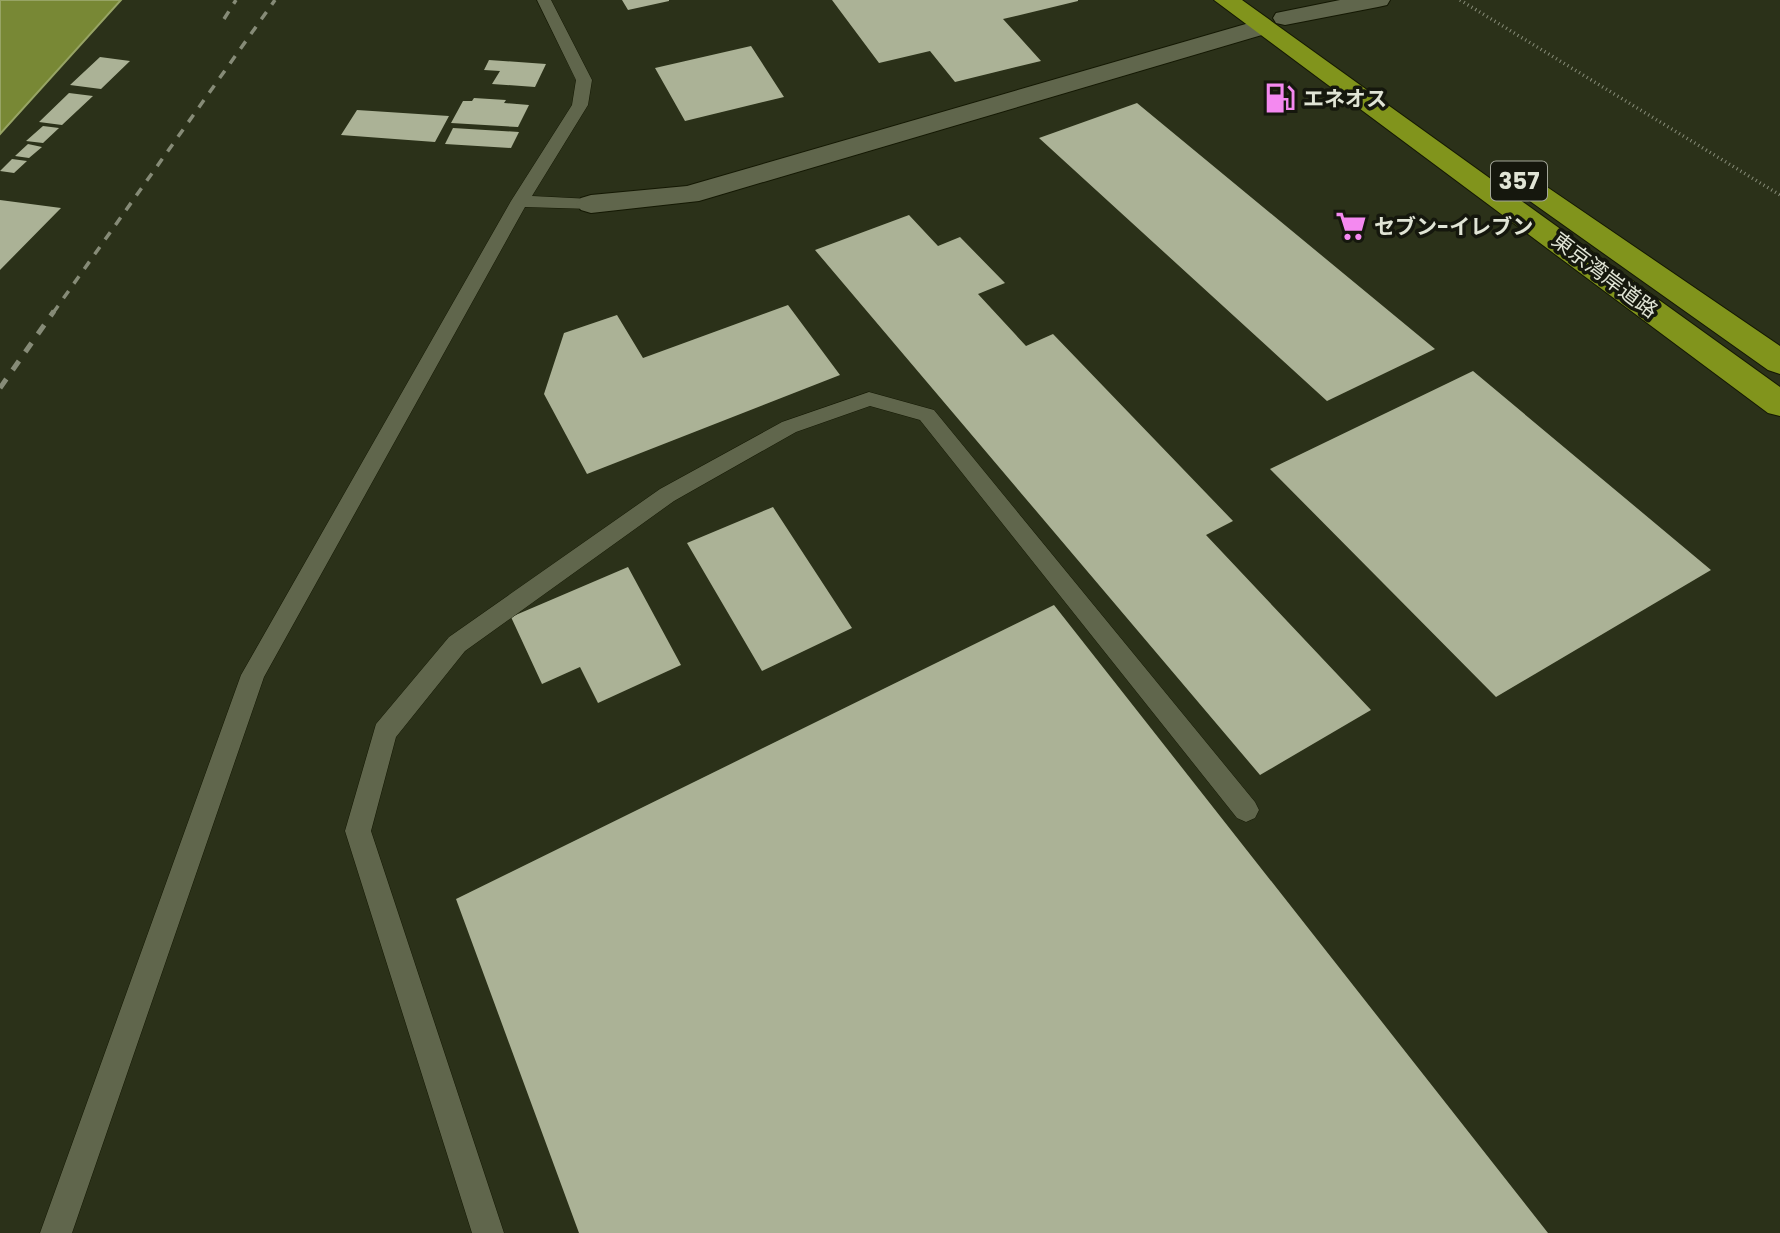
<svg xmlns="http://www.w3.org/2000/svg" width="1780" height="1233" viewBox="0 0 1780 1233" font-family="Poppins,'Noto Sans JP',sans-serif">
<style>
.water{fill:#788835;stroke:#97a465;stroke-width:2}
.building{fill:#abb296}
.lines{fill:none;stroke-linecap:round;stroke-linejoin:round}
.lane-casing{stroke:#141803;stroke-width:1}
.street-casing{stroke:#141803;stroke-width:2}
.highway-casing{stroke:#141803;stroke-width:2}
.path{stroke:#878c78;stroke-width:3.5;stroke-dasharray:1 3.5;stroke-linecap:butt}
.lane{fill:#60664c;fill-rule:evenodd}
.street{fill:#60664c;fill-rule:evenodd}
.highway{fill:#81941c;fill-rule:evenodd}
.rail-far1{stroke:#868b77;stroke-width:3.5;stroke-dasharray:9 9;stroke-linecap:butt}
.rail{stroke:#868b77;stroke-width:5;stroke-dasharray:11 11;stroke-linecap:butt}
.labels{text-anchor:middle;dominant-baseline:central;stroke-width:7;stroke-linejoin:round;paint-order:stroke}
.far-poi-label{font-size:21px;font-weight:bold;fill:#e0e4d5;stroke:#15170d;text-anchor:start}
.far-street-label{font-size:21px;fill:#e0e4d5;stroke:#15170d}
.shield{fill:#15170d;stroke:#a3a699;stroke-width:2}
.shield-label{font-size:23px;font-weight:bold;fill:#e0e4d5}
</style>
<rect width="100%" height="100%" fill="#2b3119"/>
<path class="water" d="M0,0H121L0,134Z"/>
<path class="building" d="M622,0H669V1L628,10Z
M832,0H1078V1L1003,19L1041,61L955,82L930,51L879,63Z
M751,46L784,97L685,121L655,68Z
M100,57L130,61L101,89L70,85Z
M489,60L546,64L535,87L492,84L500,71L484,70Z
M69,93L93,96L62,125L39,122Z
M474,98L506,100L504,103L529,105L518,127L451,123L463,101H472Z
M1137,103L1435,349L1327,401L1039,138Z
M357,110L449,116L435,142L341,135Z
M43,126L59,128L43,143L26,141Z
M453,128L519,132L511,148L445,144Z
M28,144L42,147L29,158L15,156Z
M12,159L27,161L14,173L0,171Z
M0,200L61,208L0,270Z
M909,215L938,246L960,237L1005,283L978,294L1026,346L1053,334L1233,521L1206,535L1371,710L1260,775L815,250Z
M788,305L840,375L587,474L544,394L564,333L617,315L643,358Z
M1473,371L1711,570L1496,697L1270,469Z
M773,507L852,628L762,671L687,543Z
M628,567L681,665L598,703L580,667L542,684L511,617Z
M1054,605L1548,1233H579L456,899Z"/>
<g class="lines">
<g class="lane-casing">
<path id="lane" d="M537,0H551L592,80L588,105L532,196L591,199L600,204L591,209L525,207L264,677L72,1233H40L241,675L511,201L572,105L576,80Z
M869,392L934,410L1255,802L1259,810L1255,818L1246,822L1237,818L920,420L870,406L796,432L674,501L465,651L396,737L371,831L504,1233H472L345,831L376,724L449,637L660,489L782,422Z"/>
</g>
<g class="street-casing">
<path id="street" d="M1340,0H1390L1387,5L1378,7L1285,25L1276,23L1273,18L1276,13Z
M1263,19L1272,22L1276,27L1272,32L699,201L591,213L581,210L576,204L581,198L591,195L687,186Z"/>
</g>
<g class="highway-casing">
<path id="highway" d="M1214,0H1242L1780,387V416L1768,413Z
M1537,184L1547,187L1780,346V374L1768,370L1527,199L1523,193L1527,187Z"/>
</g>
<path class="path" d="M1460,0L1780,195"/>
<use href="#lane" class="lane"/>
<use href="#street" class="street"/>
<use href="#highway" class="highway"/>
<path class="rail-far1" d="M224,19L236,0
M53,313L275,0"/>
<path class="rail" d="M0,388L54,311"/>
</g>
<defs>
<g id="fuel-bare" transform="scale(2.415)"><path d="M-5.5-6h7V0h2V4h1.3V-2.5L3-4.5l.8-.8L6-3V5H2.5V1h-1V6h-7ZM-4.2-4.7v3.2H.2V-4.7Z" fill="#f489f0" stroke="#15170d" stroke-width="2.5" paint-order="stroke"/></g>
<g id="supermarket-bare" transform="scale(2.415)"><path d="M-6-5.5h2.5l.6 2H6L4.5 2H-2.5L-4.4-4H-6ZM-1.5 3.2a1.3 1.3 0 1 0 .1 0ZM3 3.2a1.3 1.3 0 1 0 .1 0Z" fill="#f489f0" stroke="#15170d" stroke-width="2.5" paint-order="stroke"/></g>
</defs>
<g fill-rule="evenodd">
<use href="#fuel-bare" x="1280" y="98"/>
<use href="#supermarket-bare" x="1351" y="226"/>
</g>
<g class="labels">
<g class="far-poi-label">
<text x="1303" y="98">エネオス</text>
<text x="1374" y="226">セブン-イレブン</text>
</g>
<g class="far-street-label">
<text transform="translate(1605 275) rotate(37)">東京湾岸道路</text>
</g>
<rect class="shield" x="1491" y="161.5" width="56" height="39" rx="5"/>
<g class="shield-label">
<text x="1519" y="181">357</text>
</g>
</g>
</svg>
